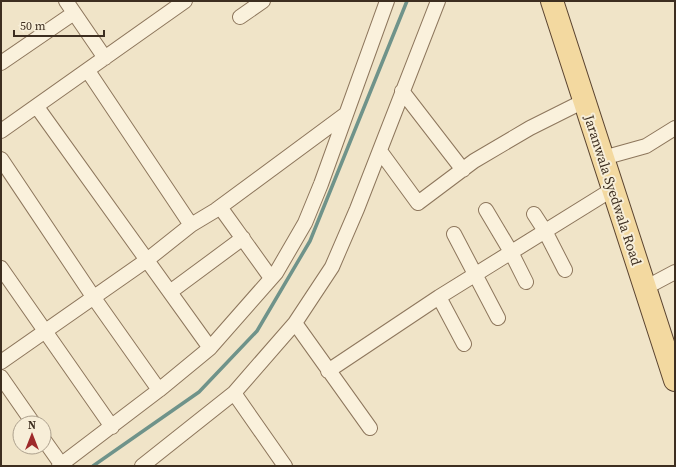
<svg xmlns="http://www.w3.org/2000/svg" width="676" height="467" viewBox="0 0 676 467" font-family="'Source Serif 4',serif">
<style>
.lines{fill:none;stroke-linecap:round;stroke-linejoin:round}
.stream{stroke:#6f938a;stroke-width:3.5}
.minor-casing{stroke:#8d765c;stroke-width:16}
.primary-casing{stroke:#5b4430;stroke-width:24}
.minor{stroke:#faf1dc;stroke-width:14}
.primary{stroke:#f3d9a0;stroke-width:22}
.labels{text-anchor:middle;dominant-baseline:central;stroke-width:4;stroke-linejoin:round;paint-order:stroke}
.street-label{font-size:14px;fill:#3d2e20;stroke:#f7eed8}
</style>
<rect width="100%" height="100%" fill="#f0e4c8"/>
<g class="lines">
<path class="stream" d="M93,466L199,392L257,331L310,241L407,1"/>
<g class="minor-casing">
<path id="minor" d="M66,1L105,58
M240,17L263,1
M1,63L74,13
M88,71L191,225
M402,91L463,170
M37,107L210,348
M1,131L185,1
M380,151L418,203L474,161L530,128L584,101
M603,158L646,146L675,128
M1,159L94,298L159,390
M220,207L271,278
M486,210L511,252L526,282
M534,214L545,231L565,270
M454,234L498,318
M1,268L112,427
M645,288L675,272
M170,292L243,238
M439,297L464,344
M295,323L370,428
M1,362L147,260L191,225L216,210L346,114
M328,371L439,297L613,189
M1,377L33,423
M234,393L285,466
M44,440L61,464
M59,466L159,390L210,348L276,273L305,223L321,184L387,1
M142,466L234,393L295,323L332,267L357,209L438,1"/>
</g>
<g class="primary-casing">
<path id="primary" d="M552,1L675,380"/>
</g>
<use href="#minor" class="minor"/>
<use href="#primary" class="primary"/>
</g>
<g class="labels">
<g class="street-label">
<text transform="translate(613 190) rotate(72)">Jaranwala Syedwala Road</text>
</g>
</g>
<rect width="676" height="467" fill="none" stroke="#3d2e20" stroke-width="4"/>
<g transform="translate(32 435)"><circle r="19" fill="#f7eed8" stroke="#ada18e"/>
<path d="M0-3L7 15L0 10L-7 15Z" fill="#9e2a2b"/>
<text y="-6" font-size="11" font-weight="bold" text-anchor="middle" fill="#3d2e20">N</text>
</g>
<path d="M14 30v6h90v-6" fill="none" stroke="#3d2e20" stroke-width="2"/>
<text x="20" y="30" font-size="12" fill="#3d2e20" stroke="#f7eed8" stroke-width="3" paint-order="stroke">50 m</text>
</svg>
